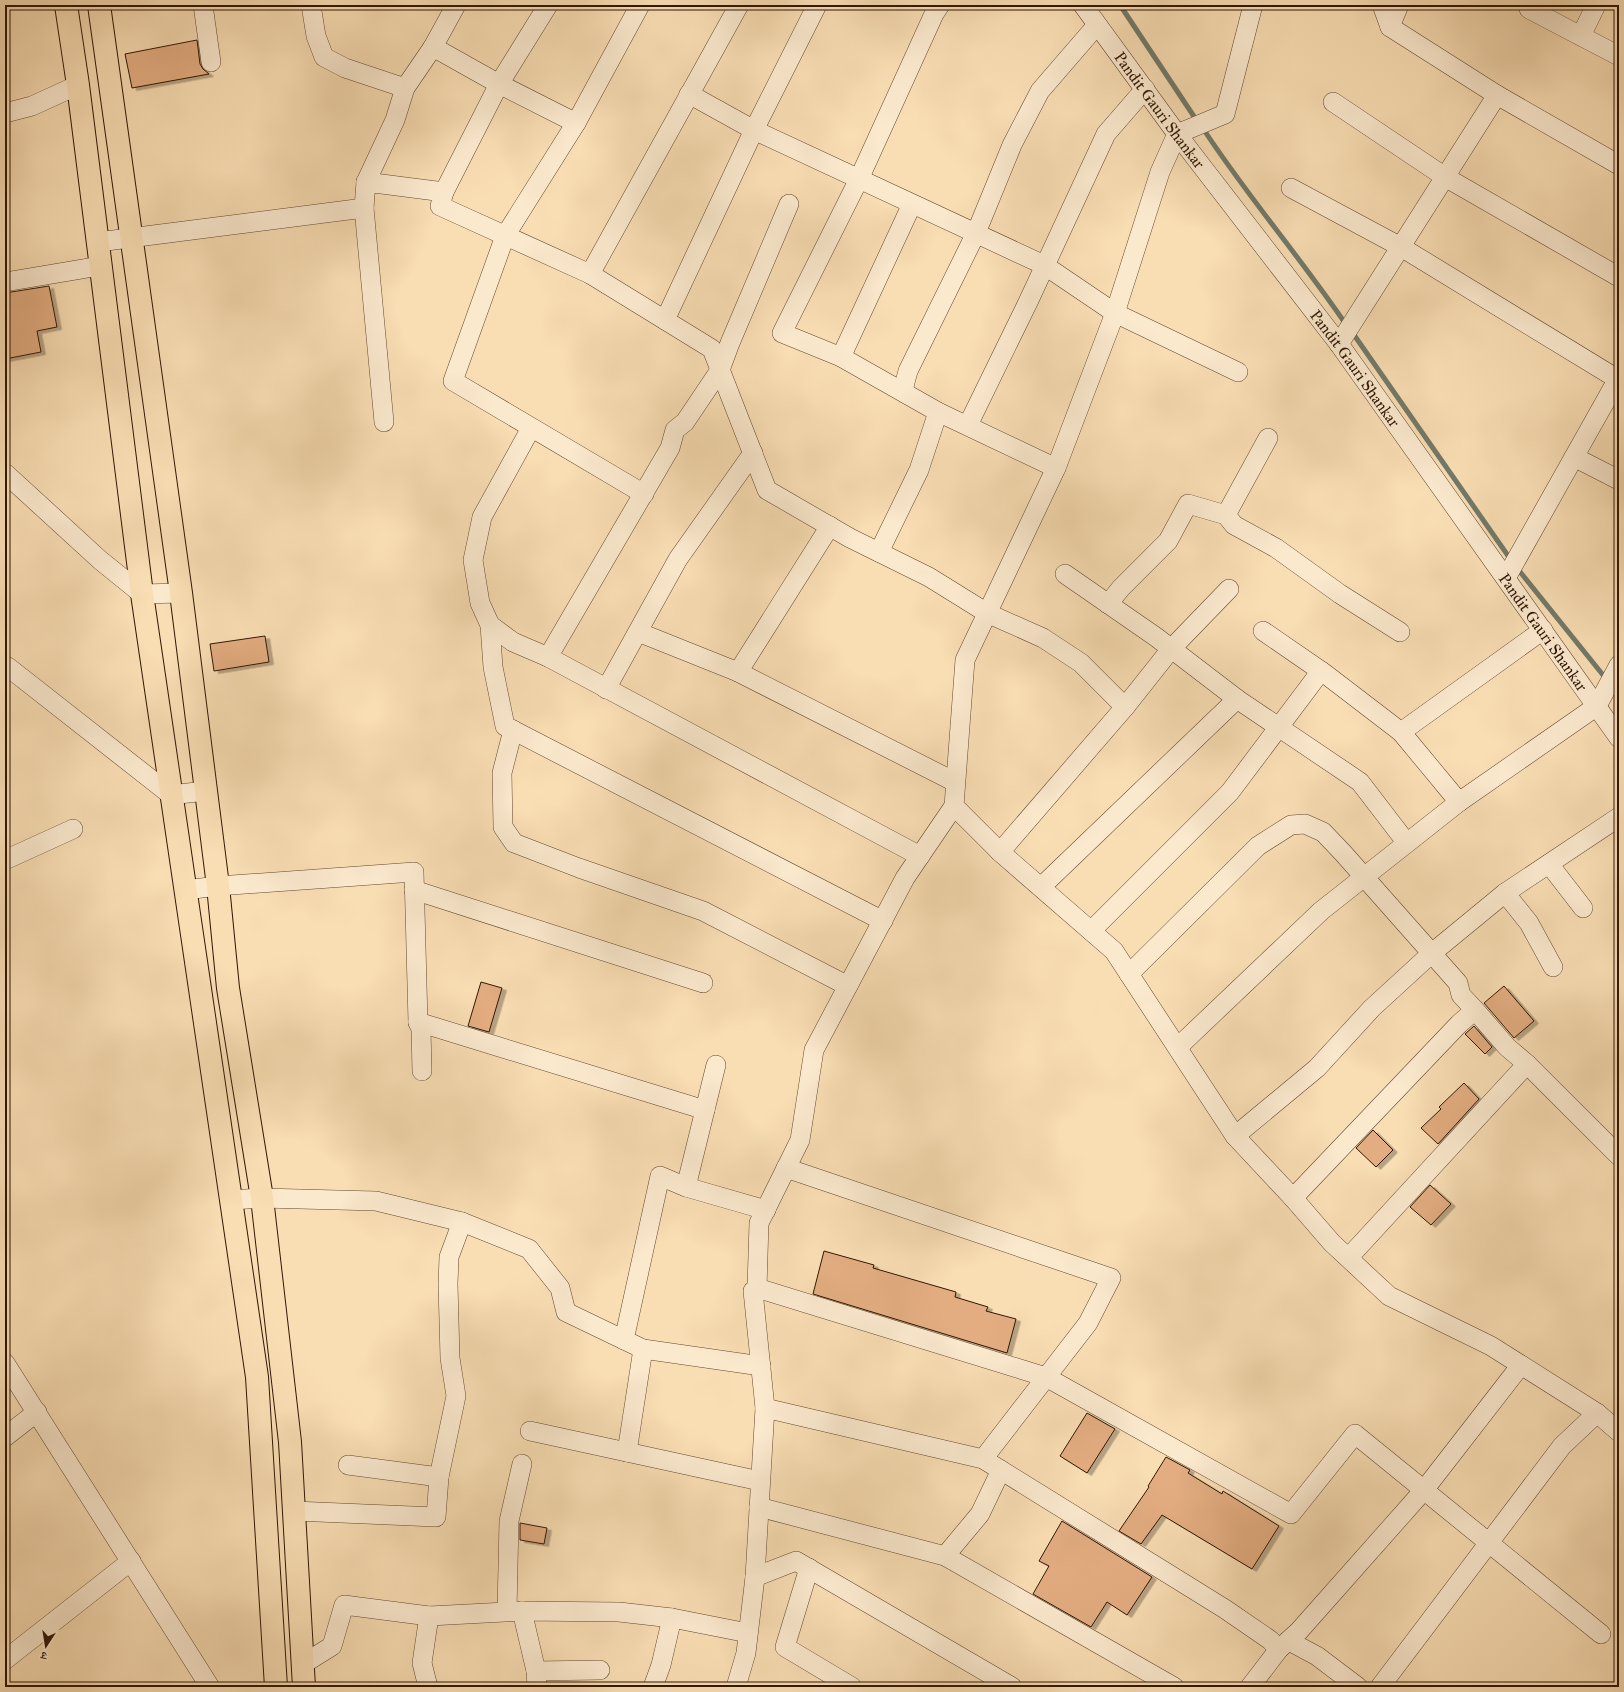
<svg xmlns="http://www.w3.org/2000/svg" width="1624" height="1692" viewBox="0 0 1624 1692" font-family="'IM FELL Great Primer','Noto Serif Devanagari',serif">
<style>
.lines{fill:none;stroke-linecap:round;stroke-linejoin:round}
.stream{stroke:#727a69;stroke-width:5}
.building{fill:#e3ad81;stroke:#301704;filter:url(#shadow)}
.minor-casing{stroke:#624830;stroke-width:20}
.major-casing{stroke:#301704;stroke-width:24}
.minor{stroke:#fbe9ce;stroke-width:19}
.major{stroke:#f9ddb3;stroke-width:22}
.labels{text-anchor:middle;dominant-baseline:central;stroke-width:4;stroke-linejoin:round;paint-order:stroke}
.street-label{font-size:16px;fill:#301704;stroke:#fbe9ce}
</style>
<defs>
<filter id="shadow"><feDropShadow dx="4.5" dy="2.5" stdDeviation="0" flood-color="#0004"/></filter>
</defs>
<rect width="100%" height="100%" fill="#f9ddb3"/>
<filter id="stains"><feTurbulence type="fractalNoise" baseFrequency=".005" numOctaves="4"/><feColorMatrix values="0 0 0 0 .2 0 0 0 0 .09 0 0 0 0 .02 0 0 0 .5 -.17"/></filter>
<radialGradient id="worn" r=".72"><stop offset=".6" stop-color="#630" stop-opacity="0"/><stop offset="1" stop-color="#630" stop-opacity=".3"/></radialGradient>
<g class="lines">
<path class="stream" d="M1120,5L1197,121
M1202,127C1247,196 1301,258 1347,326
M1352,332L1511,560
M1517,568L1607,680
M1612,686L1619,694"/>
</g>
<path class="building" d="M197,40L200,64L203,69L209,74L132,88L125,54Z
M49,286L57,327L37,331L41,352L5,359V293Z
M265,636L269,662L214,671L210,644Z
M481,982L502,988L489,1032L468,1026Z
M1504,986L1534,1021L1514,1038L1484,1003Z
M1474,1026L1492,1047L1485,1054L1465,1034Z
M1464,1083L1479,1099L1438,1144L1421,1128L1441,1109L1439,1107Z
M1373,1130L1393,1150L1376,1167L1356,1148Z
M1430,1185L1451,1204L1431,1225L1410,1207Z
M824,1251L874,1265L873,1268L956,1292L955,1297L988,1307L986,1311L1016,1319L1007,1353L813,1294Z
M1087,1413L1115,1429L1087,1473L1060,1456Z
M1166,1457L1190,1470L1188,1473L1222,1494L1223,1491L1279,1526L1252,1569L1162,1515L1141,1544L1119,1531L1149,1487L1148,1486Z
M1062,1521L1152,1577L1127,1615L1107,1602L1091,1627L1033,1594L1049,1566L1039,1561Z
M520,1523L547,1528L544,1544L520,1540Z"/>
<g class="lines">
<g class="minor-casing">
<g id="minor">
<path d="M203,5L211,62"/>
<path d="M311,5L316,36L324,57L345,68L405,88"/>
<path d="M640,5L576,123L505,236L453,381L644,494"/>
<path d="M940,5L934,14L859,179L782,333L841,357L938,412L1056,468"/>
<path id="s1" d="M1083,5L1177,134L1339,344L1619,738"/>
<path d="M1253,5L1225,114L1177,134L1160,172L1115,313L1056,468L965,660L954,806L1000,852L1114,951L1235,1136L1293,1198L1332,1243L1389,1296L1491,1346L1597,1413L1619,1432"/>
<path d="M1382,5L1390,27L1497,95"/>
<path d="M1529,9L1619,56"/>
<path d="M1390,27L1399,5"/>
<path d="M1581,36L1596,5"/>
<path d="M433,47L499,84L576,123"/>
<path d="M689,94L754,130L1044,265L1115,313L1238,372"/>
<path d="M1333,102L1445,177L1619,277"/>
<path d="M5,113L32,106L78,85"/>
<path d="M366,182L395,120L405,88L433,47L456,5"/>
<path d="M1291,188L1401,247L1619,380"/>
<path d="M444,192L499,84L548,5"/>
<path d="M364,208L384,422"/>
<path d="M98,242L364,208L366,182L444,192L440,206L590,274L712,349L767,490L850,538L929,577L987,613L1043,638L1081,663L1125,707"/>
<path d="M590,274L739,5"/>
<path d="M5,282L100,266"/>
<path d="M665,320L754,130L817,5"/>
<path d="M1339,344L1497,95L1619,165"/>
<path d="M841,357L912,204"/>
<path d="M903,390L908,371L976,233L1012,145L1040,91L1097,25"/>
<path d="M968,425L1029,300L1106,134L1145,89"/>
<path d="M531,428L482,517L473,560L480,603L490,625L493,667L505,726L883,921"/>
<path d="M1574,457L1619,480"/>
<path d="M5,473L100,560L142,594L181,593"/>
<path d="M1226,515L1268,438"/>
<path d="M879,552L919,470L938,412"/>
<path d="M1065,574L1156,637L1237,699L1360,782L1406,842"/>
<path d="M1506,578L1619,377"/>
<path d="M1108,604L1121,588L1168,541L1188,504L1226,515L1234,525L1276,548L1340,594L1400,632"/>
<path d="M490,625L513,642L548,657L920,856"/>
<path d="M1263,631L1324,673L1401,732L1459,802"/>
<path d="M638,632L738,672L955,782"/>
<path d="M548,657L670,448L675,430L685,422L720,370L730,343L789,204"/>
<path d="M5,670L8,667L171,795L205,791"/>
<path d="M738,672L830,526"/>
<path d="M606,689L678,559L753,453"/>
<path d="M513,730L502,773L503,827L514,843L579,868L703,911L848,986"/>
<path d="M1401,732L1543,630"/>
<path d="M1000,852L1125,707L1171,649L1229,589"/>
<path d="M5,860L73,829"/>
<path d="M1549,864L1583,908"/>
<path d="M1041,887L1237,699"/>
<path d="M185,890L218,886L414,872L418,1022L705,1110"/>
<path d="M414,890L703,983"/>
<path d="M1505,893L1529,923L1553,967"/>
<path d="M1091,931L1230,792L1321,671"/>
<path d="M1129,974L1258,846L1291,825L1305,824L1323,832L1343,853L1458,983L1461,995L1475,1010"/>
<path d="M418,1022L421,1029L422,1071"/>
<path d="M1178,1047L1321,911L1459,802L1597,706L1619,665"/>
<path d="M1235,1136L1317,1068L1372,1008L1432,953L1505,893L1619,817"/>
<path d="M686,1187L766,1210"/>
<path d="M1293,1198L1459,1024L1475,1010L1507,1047L1527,1064L1619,1156"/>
<path d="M231,1200L262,1198L376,1201L462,1222L529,1249L560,1288L566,1312L643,1349L761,1366"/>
<path d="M1349,1257L1527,1064"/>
<path d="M757,1288L1046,1377L1291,1514L1355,1434L1601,1634"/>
<path d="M624,1340L660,1176L686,1187L716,1065"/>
<path d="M5,1363L210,1687"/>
<path d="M765,1408L983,1459L1088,1323L1111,1278L786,1168"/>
<path d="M530,1431L760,1481"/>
<path d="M5,1437L37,1412"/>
<path d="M627,1452L643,1349"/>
<path d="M983,1459L1225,1609L1270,1640L1279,1649"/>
<path d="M348,1465L439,1477L456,1396L450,1358L448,1284L449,1257L462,1222"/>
<path d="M759,1507L945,1556L1174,1687"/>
<path d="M294,1511L436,1517L439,1477"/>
<path d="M945,1556L980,1514L1001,1470"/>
<path d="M809,1568L785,1647L852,1687"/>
<path d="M755,1577L796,1561L1012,1687"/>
<path d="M507,1611L509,1521L522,1464"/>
<path d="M522,1611L536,1671L537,1687"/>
<path d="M1289,1641L1317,1656L1358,1687"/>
<path d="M5,1660L131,1561"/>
<path d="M303,1664L332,1646L344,1605L429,1616L522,1611L619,1612L672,1618L748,1633"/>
<path d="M536,1671L600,1670"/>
<path d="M428,1687L422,1663L429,1616"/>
<path d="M653,1687L661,1665L672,1618"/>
<path d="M736,1687L746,1653L755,1577L765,1408L753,1291L757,1288L759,1223L800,1140L814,1050L905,878L954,806"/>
<path d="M1250,1687L1279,1649L1299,1631L1424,1490L1521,1365"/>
<path d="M1380,1687L1562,1446L1597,1413"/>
</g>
</g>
<g class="major-casing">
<path id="major" d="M66,5L78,85L142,594L257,1377L276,1687
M99,5L181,593L218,886L228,988L262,1198L290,1442L304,1687"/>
</g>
<use href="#minor" class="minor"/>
<use href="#major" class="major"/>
</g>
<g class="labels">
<g class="street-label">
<text stroke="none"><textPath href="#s1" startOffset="130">Pandit Gauri Shankar</textPath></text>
<text stroke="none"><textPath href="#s1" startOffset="454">Pandit Gauri Shankar</textPath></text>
<text stroke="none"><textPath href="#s1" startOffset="778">Pandit Gauri Shankar</textPath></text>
</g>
</g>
<rect width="1624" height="1692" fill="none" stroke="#f9ddb3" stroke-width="20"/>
<rect x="6" y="6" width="1612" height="1680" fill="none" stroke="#301704" stroke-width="2"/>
<rect x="10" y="10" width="1604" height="1672" fill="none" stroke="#301704"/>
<g transform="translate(46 1646) rotate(192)" stroke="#fbe9ce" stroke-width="3" paint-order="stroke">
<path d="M0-3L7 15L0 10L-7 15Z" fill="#301704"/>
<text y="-6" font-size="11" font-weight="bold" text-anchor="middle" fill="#301704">उ</text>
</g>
<rect width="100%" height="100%" filter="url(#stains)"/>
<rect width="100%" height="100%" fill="url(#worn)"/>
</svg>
